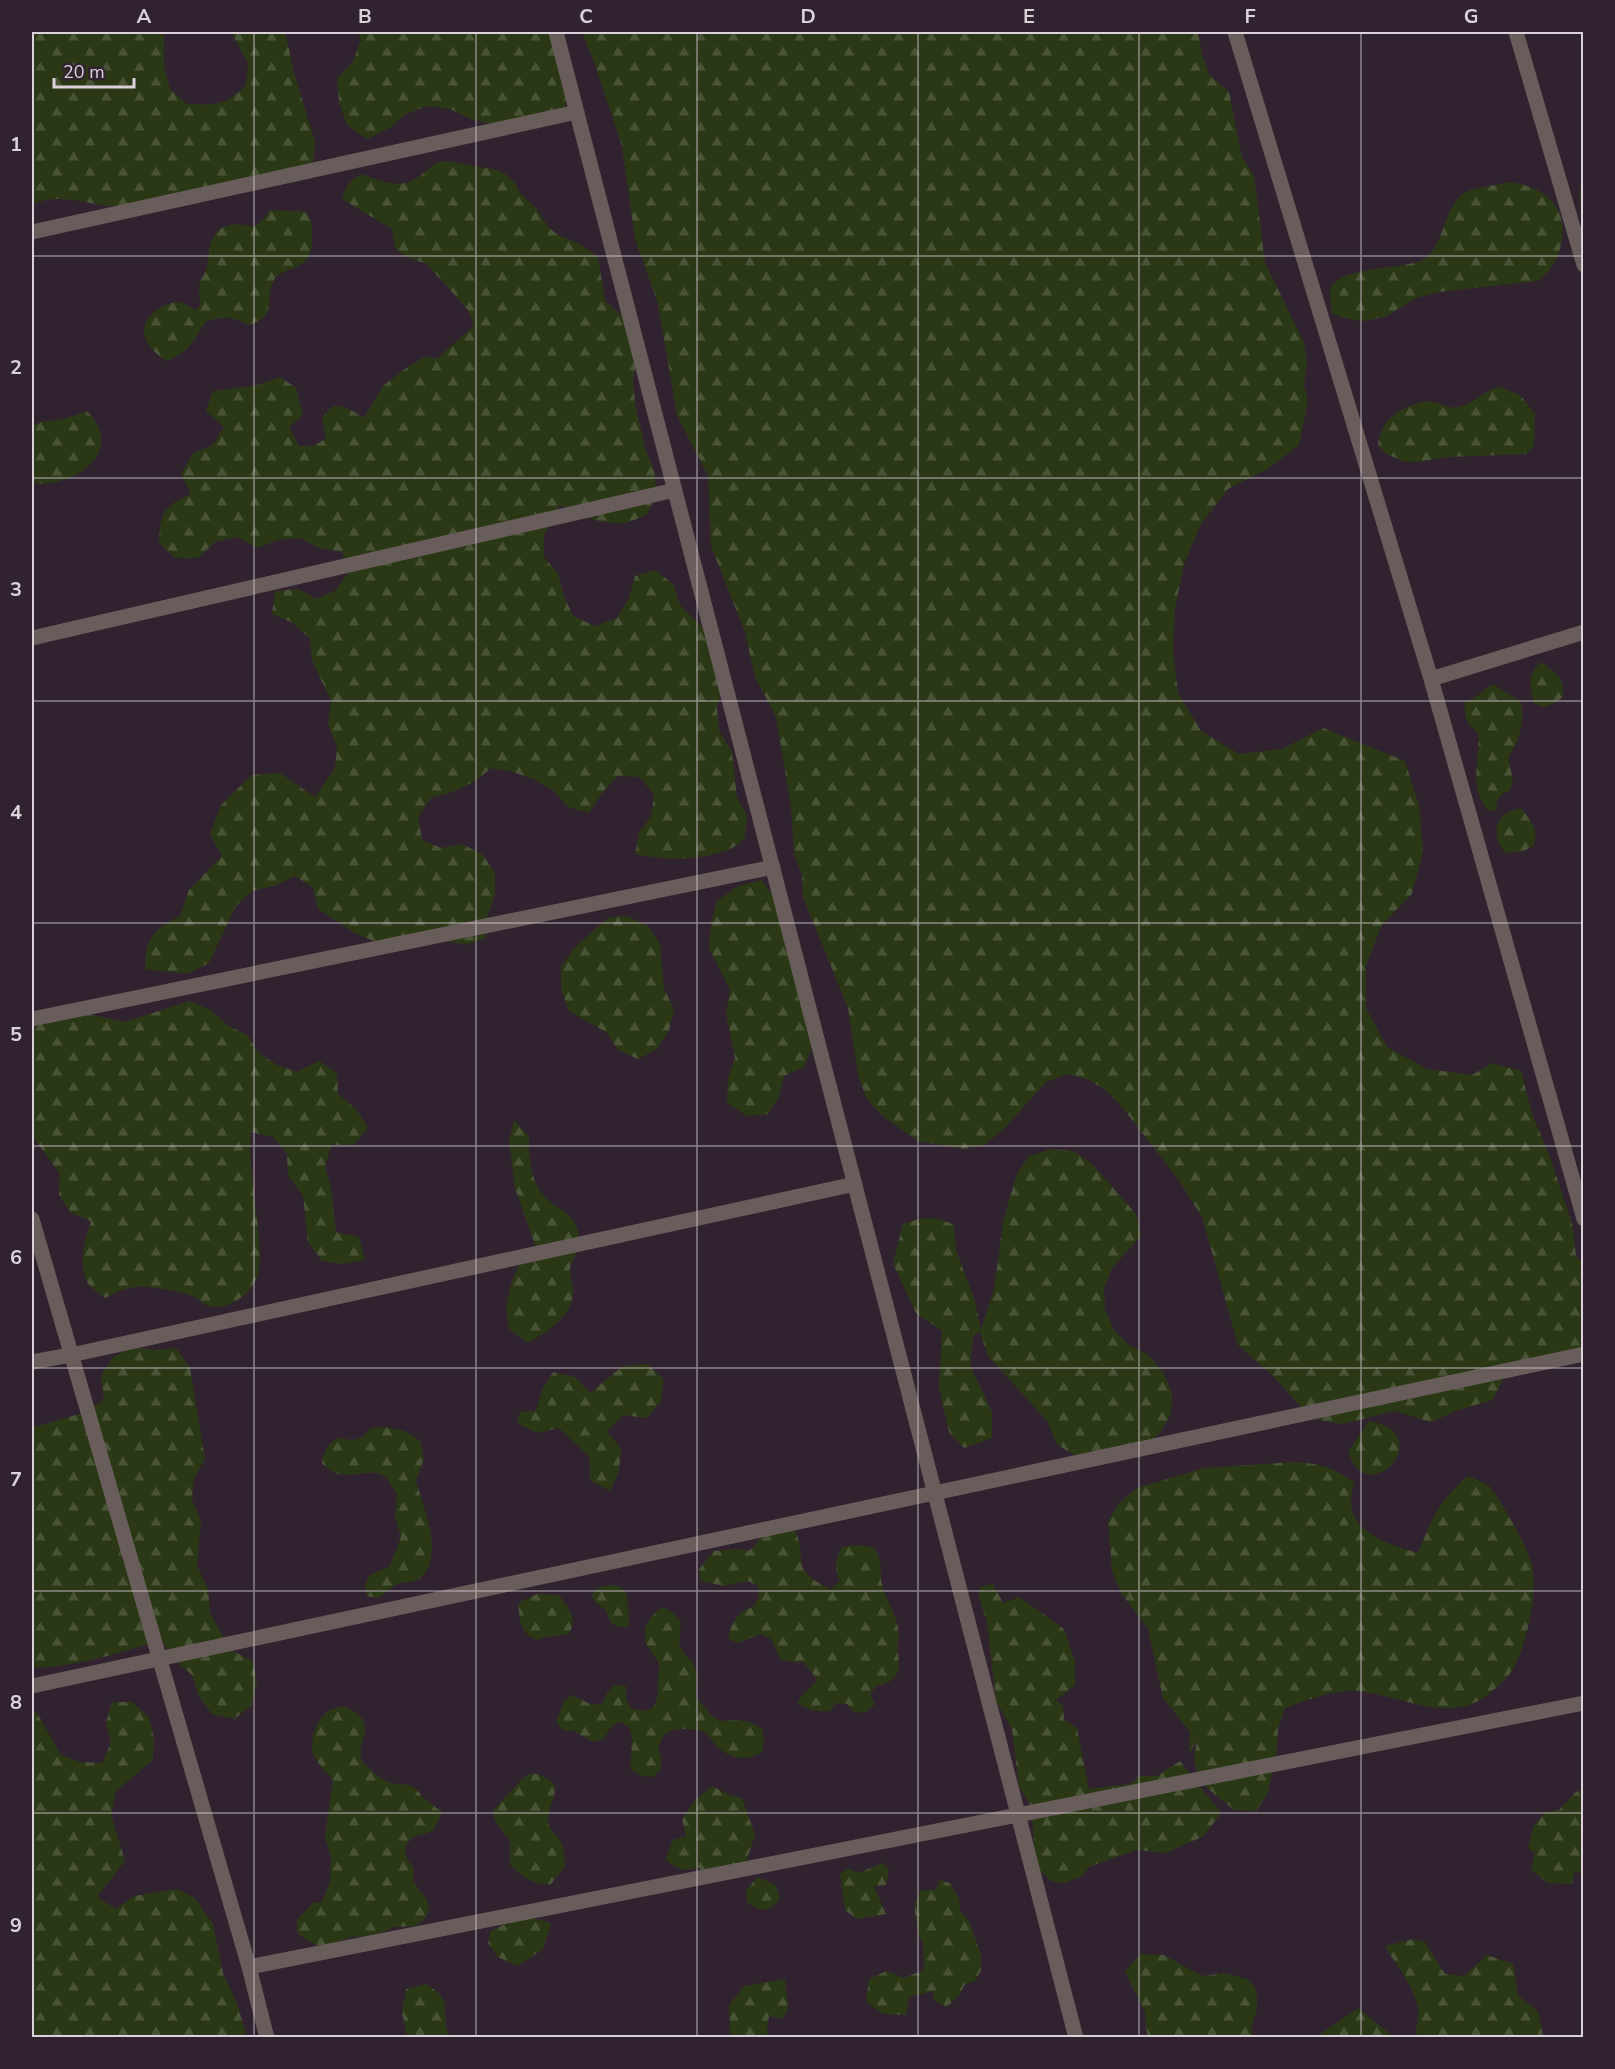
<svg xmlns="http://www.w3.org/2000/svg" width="1615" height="2069" viewBox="0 0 1615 2069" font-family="'Nunito Sans',sans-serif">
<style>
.forest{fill:url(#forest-firs)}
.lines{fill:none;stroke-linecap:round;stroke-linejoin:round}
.minor{stroke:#685d5a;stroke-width:15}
.grid{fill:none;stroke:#ddd2dc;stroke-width:1.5;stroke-opacity:0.55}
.neatline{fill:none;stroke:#ddd2dc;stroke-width:2}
.grid-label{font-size:20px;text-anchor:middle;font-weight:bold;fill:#ddd2dc}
</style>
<defs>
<pattern id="forest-firs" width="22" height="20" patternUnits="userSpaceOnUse" patternTransform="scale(1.5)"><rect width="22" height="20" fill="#2b3816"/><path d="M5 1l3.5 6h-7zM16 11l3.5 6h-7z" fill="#495437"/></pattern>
</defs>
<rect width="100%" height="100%" fill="#312230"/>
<path class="forest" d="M32,32H164V68L170,89L187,104C216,105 224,106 246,85L248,63L231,32H285L295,76L315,142L313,165L298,182L135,205C127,205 119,206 111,206C85,204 56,192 32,205Z
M356,32H552L568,100L559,120L539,128L516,129L473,120L450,109L427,106L406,114L391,127L367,139L347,125L339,103L337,78L353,62L361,39Z
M582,32H1198L1202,54L1210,76L1229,92L1242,157L1254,175L1265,263L1304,342L1307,362L1304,385L1308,401L1299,445L1266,470L1228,489L1201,524L1184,564L1175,608L1173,650L1178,693L1201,731L1239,754L1282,749L1323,728L1405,761L1419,806L1423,851L1412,894L1382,925L1366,965V1008L1387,1047L1427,1069L1472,1075L1492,1063L1521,1071L1532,1114L1550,1157L1573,1227L1576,1256L1583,1264V1352L1506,1375L1492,1400L1456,1411L1431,1422L1394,1411L1343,1424L1312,1419L1273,1376L1238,1345L1202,1217L1178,1179L1122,1107L1107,1091L1089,1080L1068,1074L1046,1082L1003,1130L984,1145L963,1149L918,1141L881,1115L866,1097L858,1075L848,1008L803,897L802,875L794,853L791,807L776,717L755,677L745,632L711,546L708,476L677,415L658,304L635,239L622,146L594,62Z
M441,161L453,162L497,170L507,175L515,183L520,193L537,209L549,228L558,235L578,243L598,257L605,301L623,316L638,357L633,379L635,403L645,448L654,470L657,493L647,514C640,517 632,522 625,523C601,525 579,515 560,505L544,535V557L558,574L564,596L573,616L595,626L617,618L629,598L635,576L655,570L673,584L680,605L712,637L723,684L717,708L719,731L732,752L737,797L747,816L745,839C739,843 732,849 725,851C696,861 664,860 635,854L639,833L651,816L654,795L640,777L618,776L602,793L589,813L568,807L553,790L533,779L513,772L491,768C470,787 457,791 431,798L418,817L422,840L441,848L462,844L482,854L495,873V895L487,917L486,938L465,945L420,935L376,942L355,933L318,909L313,888L295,876L274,886L252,891L236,906L209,963L187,974L145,969C146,938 152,930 180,916L189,890L222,856L210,834L221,805L252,775L280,773L315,797L335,768L337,747L328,724L331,701L312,660L310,639L293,623L272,614L275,591L298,589L317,599L336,590L348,573L342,552L319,548L300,538L278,540L257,548L238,537L215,542L198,558H175L159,543C160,512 163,507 191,494L181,474L193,453L213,445L224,427L206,411L213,391L258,385L280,377L296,388L303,415L289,427L299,446H314L326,438L322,418C325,415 329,409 332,407C341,402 357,414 364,418L383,386L406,368L426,356L436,359L474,326L468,310L427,264L406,257L395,248L392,229L342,199C345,186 351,180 362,174C378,180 397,189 413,180C424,175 429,166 441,161Z
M1583,174L1584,226H1583C1580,209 1577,191 1583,174Z
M1511,182C1524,184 1540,189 1550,199C1573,221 1562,266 1537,281L1439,292L1416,298L1387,316L1365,321L1353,320L1332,314C1332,307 1329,297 1330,291C1337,264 1405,271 1424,259C1445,246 1444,203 1466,192C1477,187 1498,185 1511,182Z
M270,210L306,212C313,222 312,227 312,238C314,274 284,264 274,280C263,299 280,316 248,325C233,316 221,316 205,322C195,340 188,353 167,361C146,349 133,327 157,310C164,305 171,302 179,302C185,303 191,308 196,310L201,304C199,296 197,289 201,280C203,275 206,273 207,267C209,250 209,229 231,225C237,223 247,226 255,226L264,219Z
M1500,387L1520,395L1535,414L1534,446L1526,454L1450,457L1416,462H1405L1386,454L1378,445C1381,424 1392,412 1413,405C1417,404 1422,401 1426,401C1437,400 1446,410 1458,407C1474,404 1484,390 1500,387Z
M87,411C127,452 73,489 32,483V426L41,422L64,419Z
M1541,662C1556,672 1565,678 1563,697L1555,703L1543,707L1533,703C1532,683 1525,678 1541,662Z
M1493,684L1521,702C1525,720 1519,743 1508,757L1513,780L1510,790L1499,796L1496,806L1498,809L1488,811C1473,792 1476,773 1478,751C1478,746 1480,737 1477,732C1476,730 1471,727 1470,726C1465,720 1465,710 1464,703L1474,698Z
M1521,808C1531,822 1540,829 1533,846L1524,851L1503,853L1504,851C1489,831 1497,812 1521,808Z
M761,880L774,896L813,1046L804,1067L784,1076L779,1097L768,1114L747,1116L727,1103L728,1078L735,1058L726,1013L730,990L709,948L711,924L717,901L738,886Z
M627,916L648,926L660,944L664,989L674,1009L669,1030L657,1049L638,1059L618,1050L606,1032L569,1011L561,989V967L574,948L609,917Z
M190,1001L211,1010L227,1025L247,1035L259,1053L277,1065L297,1072L319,1061L337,1073L338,1094L356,1109L368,1128L354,1145H332L325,1166L331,1188L336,1232L359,1237L365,1260L343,1264L322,1261L308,1242L303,1195L288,1176L287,1154L273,1137L251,1132C247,1178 263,1224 259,1269C257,1290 230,1312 209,1306C204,1305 199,1299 194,1297C182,1291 162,1289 149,1287C133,1285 119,1291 105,1298C100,1294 94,1290 90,1286C76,1269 85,1239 91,1221L71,1213L59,1195L60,1174L34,1138L32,1128V1031L34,1027L54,1017L79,1012L124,1022Z
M514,1120L529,1137C529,1158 530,1180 545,1197C555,1208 572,1212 577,1228C582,1243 575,1255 570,1268C568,1276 575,1286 573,1295C569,1319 548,1331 528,1343L509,1329L506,1308L511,1285L518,1266L537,1251L515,1188L509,1142Z
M1050,1149L1074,1151L1093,1165L1136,1214L1141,1236L1112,1268L1104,1288L1105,1309L1114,1330L1129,1345L1149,1355L1163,1372L1172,1393L1171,1414L1160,1433L1144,1447L1080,1458L1059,1446L1056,1442L1047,1421L988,1356L980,1332L973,1336L970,1365L992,1412V1438L964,1448L949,1432L939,1388L942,1331L916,1313L893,1263L903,1224C925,1217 932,1215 954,1225L956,1250L975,1301L981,1330L994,1289L1003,1222L1016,1176L1028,1157Z
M132,1347L154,1350L176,1348L190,1368L205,1459L194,1478L192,1500L201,1521L197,1566L208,1589L210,1613L221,1633L233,1651L253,1661L257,1684L251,1706L234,1719L212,1714L199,1696L192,1675L175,1661L162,1640C120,1653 75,1667 32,1668V1425L38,1426L86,1412L104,1400L101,1376L113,1357Z
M647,1364L664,1379L661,1401L647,1418L623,1415L607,1431L621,1449L619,1471L610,1491L590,1480V1458L559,1428L537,1433L517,1423L520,1412L536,1411L542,1390L553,1372L575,1377L590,1393L623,1366Z
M1369,1421C1427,1430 1390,1487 1361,1472C1355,1468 1351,1459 1348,1452Z
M386,1427L405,1431L420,1441L424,1459L416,1480C422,1505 446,1556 420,1578C413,1584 405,1581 398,1584C391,1587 384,1594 378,1598L367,1596L365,1585L370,1575L390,1566L401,1537L395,1517L397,1494C394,1489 390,1483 386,1478C369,1462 344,1489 322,1463C323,1453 329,1440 341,1438C342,1438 350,1440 351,1440C360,1440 365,1435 371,1428Z
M1293,1462C1319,1463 1332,1467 1354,1482C1353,1488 1351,1494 1351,1501C1350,1533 1393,1546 1418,1553C1433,1517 1438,1502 1468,1476C1475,1479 1484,1482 1489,1486C1501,1499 1528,1549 1532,1566C1539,1593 1525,1655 1508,1676C1500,1685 1487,1697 1476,1702C1439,1721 1389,1691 1351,1691C1331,1691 1303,1701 1285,1708L1278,1728L1277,1750L1268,1793L1256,1811L1234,1810L1200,1782L1194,1759L1197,1740L1189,1754L1190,1732L1163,1698L1148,1629L1121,1593L1112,1571L1108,1521L1119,1503L1137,1488L1204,1468Z
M792,1526C812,1556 783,1569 832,1589L840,1580C834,1568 835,1561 841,1548C853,1544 862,1544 874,1548C884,1565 879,1568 882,1584C885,1598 894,1610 897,1624C900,1633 897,1643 898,1653C900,1674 898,1681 876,1686L870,1695L875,1704L866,1712L855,1713L847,1704L836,1703L830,1711C816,1712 808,1710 797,1703C803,1692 811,1690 817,1679L803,1662H791L780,1659L771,1639L761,1634L738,1643L728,1639C732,1622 737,1612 754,1606L759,1596L758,1586L748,1581L724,1586L701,1581L699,1569L714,1551L737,1549L748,1551L756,1545L761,1536Z
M993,1584L1003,1603L1019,1597L1064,1629L1075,1662V1685L1056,1700L1063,1706L1064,1720L1077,1728L1089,1789L1133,1783L1138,1776H1157L1180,1761L1221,1813L1204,1836L1166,1853L1136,1850L1089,1867L1081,1877L1064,1883L1051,1881L1036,1866L1031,1806L1019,1786L1012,1729L996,1701L987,1621L979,1598L980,1587Z
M608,1585L620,1586L627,1595C627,1607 630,1616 629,1627C615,1628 609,1624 606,1610L597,1604L591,1595L597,1588Z
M537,1594L559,1595C569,1610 578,1617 569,1634L547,1637L537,1640C519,1632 520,1621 518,1603Z
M663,1607L673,1613L681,1622L679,1645L685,1655L693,1663L697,1674L696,1697L711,1715L720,1721C737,1720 747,1718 762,1729L764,1741L762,1752C748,1761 734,1760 720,1749C714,1744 710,1736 704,1732C698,1729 692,1729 686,1729C669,1729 665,1731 658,1747L661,1758V1769L653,1777L641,1776L631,1770C629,1755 635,1741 629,1727L619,1721L610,1728L604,1739L593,1742L574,1731L563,1730L556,1722L564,1701L572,1695L592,1705L603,1703L607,1693L614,1685L626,1686V1698L631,1708L642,1711L653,1708C662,1692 655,1683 660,1666C657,1658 650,1652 647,1645C640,1629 650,1615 663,1607Z
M112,1702H132L149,1717L154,1738L153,1760L116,1791L111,1815L125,1861L97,1897L116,1909L134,1896L177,1889L195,1898L213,1924L223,1973L238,2006L247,2037H32V1711L37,1713L61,1755L80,1762L102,1763L111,1743L106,1722Z
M343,1706C386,1722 350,1746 364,1763C371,1770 381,1780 391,1783C398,1785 406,1783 413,1787C418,1790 420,1794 423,1797C429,1803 436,1807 442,1812L433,1831L411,1838L405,1848L407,1859L414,1868L413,1881L427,1900L429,1911L424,1920L415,1926L394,1927L374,1936L351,1937L329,1945H317L306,1940L297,1932V1920L313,1903L322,1902L330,1881L331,1858L325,1837L333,1780C326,1772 317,1764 313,1753C310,1743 315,1725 322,1717C326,1710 336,1708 343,1706Z
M532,1773C573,1782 546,1802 548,1822C549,1830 557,1835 561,1842C564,1848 564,1858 565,1866L551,1884C534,1886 523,1877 510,1865V1841L495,1821L493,1811L523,1778Z
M712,1786L730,1795L742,1798L755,1835L745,1865L705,1874L698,1867C685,1873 677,1869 666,1860L672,1840L686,1836L682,1819L696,1799Z
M1583,1789V1875L1575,1871L1572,1884L1548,1883L1531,1870L1535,1853L1528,1848L1533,1827L1545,1812L1559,1810L1576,1792Z
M883,1863L889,1869L886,1885L874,1886L886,1914L857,1919L845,1910L840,1874L848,1868L858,1873Z
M757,1877L776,1885L780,1898C771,1913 759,1912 747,1902L746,1891Z
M940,1880L950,1883L959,1899L960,1911L969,1921L981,1955V1971L975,1981L965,1984L960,1994L947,2007L934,2000L933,1991L909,1997L906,2015L883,2014L866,2002L869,1979L887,1971L904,1978L924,1970L923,1942L919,1937L915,1914V1902L921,1890H935Z
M529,1917L551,1923L543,1949L518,1966L498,1957L488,1943L491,1931L507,1923Z
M1413,1939L1425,1942L1445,1974L1464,1976L1487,1955L1513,1964L1518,1995L1538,2012L1543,2035L1541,2038L1417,2037C1414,2028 1420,2019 1418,2009C1415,1987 1396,1965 1385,1946Z
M1140,1954L1164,1955L1202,1976L1225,1973L1247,1979L1255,1987L1257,1997V2009L1251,2029L1253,2037H1150L1147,2035L1145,2012L1125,1972Z
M785,1979L788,2010L782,2019L769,2016L767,2031L769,2037H728L730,2034L729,2005L744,1986Z
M425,1984C457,2000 438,2013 450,2037L407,2036L402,2013L406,1989Z
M1358,2008L1394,2037H1318L1319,2035Z"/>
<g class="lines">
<path class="minor" d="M556,32L1076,2038
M1235,32L1431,679L1584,1219
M1516,32L1584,265
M32,232L577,112
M32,638L675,490
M1431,679L1584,632
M32,1019L773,867
M32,1219L249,1967L267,2038
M32,1362L71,1355L855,1184
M32,1686L1584,1354
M249,1967L1584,1703"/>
</g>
<path class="grid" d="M254,32V2038M476,32V2038M697,32V2038M918,32V2038M1139,32V2038M1361,32V2038M32,256H1584M32,478H1584M32,701H1584M32,923H1584M32,1146H1584M32,1368H1584M32,1591H1584M32,1813H1584"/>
<rect width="1615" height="2069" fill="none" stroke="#312230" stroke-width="66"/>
<path d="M54 78v9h80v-9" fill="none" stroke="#ddd2dc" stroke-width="3"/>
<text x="63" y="78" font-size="18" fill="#ddd2dc" stroke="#312230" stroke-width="4.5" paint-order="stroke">20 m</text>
<rect x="33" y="33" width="1549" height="2003" class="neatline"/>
<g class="grid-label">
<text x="144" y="23">A</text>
<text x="365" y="23">B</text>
<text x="586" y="23">C</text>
<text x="808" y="23">D</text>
<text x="1029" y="23">E</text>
<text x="1250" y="23">F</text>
<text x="1471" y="23">G</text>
<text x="16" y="151">1</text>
<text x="16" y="374">2</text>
<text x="16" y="596">3</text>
<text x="16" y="819">4</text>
<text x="16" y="1041">5</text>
<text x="16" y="1264">6</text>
<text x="16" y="1486">7</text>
<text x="16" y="1709">8</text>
<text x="16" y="1932">9</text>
</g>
</svg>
